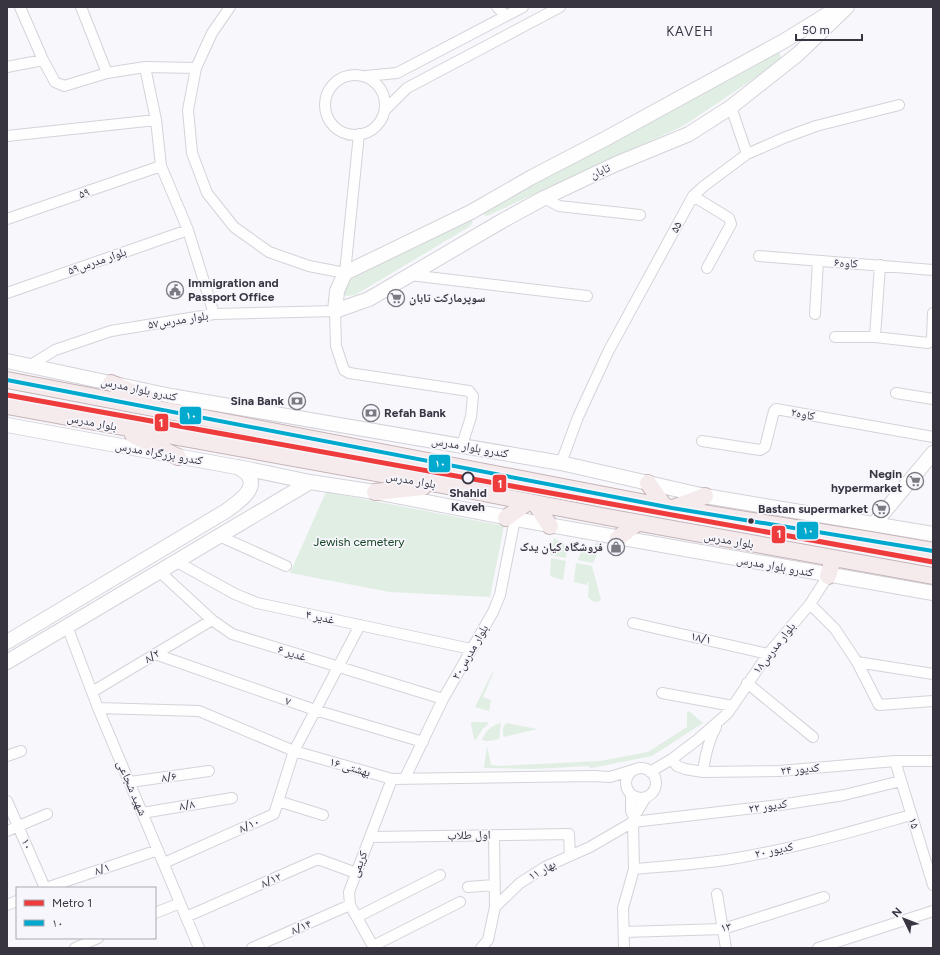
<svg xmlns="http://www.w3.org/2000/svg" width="940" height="955" viewBox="0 0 940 955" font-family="Figtree,'Noto Naskh Arabic',sans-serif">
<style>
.green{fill:#e0eee4}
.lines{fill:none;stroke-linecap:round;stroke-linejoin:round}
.street-casing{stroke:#d4d3da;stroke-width:12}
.secondary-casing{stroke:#d4d3da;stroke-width:16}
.primary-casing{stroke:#c5b4b7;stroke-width:18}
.street{stroke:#fefefe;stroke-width:10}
.secondary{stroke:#fefefe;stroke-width:14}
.primary{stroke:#f5ebec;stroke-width:16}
.bus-1-casing{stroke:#f7f6fc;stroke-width:7}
.bus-1{stroke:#00a9ce;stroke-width:4}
.metro-1-casing{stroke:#f7f6fc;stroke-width:8}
.metro-1{stroke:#ee3c3c;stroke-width:5}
.stop-dot{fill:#f7f6fc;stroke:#383541;stroke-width:2}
.bus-dot{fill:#383541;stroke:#f7f6fc;stroke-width:1.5}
.labels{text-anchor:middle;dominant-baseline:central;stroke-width:3.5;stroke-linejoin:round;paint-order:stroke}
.street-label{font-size:12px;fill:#383541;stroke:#f7f6fc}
.poi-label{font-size:12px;font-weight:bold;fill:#383541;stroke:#f7f6fc;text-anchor:end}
.stop-label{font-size:12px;font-weight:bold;fill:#383541;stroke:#f7f6fc}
.park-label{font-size:12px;fill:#154524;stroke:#f7f6fc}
.neighbourhood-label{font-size:13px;letter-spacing:1px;fill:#383541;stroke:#f7f6fc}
.line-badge{stroke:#f7f6fc;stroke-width:1.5}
.badge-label{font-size:11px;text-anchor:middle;font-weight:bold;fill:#fff}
</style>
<rect width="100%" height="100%" fill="#f8f7fb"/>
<path class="green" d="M773,52H779L781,57L779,62L683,126L487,216L484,215L483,211Z
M468,218L472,220L473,222L469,227L355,295L345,296L342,291L345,284L355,277Z
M326,492L504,526L490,597L390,592L290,573Z
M554,538L567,546L566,558L550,555Z
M597,542L601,545L593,563L578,560L582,549L592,548Z
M551,558L566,561L563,580L550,576Z
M576,563L592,566L601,600L597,602L592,601L588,597L589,581L588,582L587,585L574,582Z
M494,671L483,697L491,700L489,711L475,707L492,673Z
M689,711L703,723L652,756L591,768L588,766L534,769L484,768L487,746L491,765L500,766L600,761L648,752L687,727V713Z
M472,722H488L487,726L483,728L476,740L474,739L471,724Z
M501,723L499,739L488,741L482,740C485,731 492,725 501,723Z
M507,723L537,729L504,737C502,731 502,727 507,723Z"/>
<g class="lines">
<g class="street-casing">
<path id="street" d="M20,7L43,60
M81,7L107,73
M230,7L212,33L196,68L188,110L192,153L207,193L234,227L269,252L309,266L345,273L359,134
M497,7L506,16
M7,67L43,60L55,82L64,86L107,73L145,67L196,68
M145,67L156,120L161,166L188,230L214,314
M325 105a30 30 0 1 1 60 0a30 30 0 1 1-60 0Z
M366,76L397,73L523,7
M731,107L747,154
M385,110L407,88L560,7
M7,136L156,120
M693,196L729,218L731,224L707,268
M544,198L559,206L640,215
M7,219L161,166
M759,256L933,270
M410,275L587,296
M7,293L188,230
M815,314L818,261
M835,337H875L928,343L932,339L933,313
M875,337L880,265
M29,366L55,350L111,331L214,314L335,311L336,346L344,370L349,373L469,391L473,396L471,417L462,445
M896,393L933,399
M702,441L760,450L765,447L774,411L776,409L933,437
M561,463L578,417L608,352L693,196L704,186L747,154L786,137L816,126L899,105
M219,536L286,566
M177,562L235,594L257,603L471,649
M160,572L212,620L232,634L443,699
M810,604L835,629L857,662L879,705L933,701
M633,623L768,654
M67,626L98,708L199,948
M155,654L315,710L423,742
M857,662L933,674
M747,683L813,737
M92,692L212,620
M662,693L733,706
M98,708L199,711L294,751L392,779L594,776L610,777L636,769
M7,756L21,751
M672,759L677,766L685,769L703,772L779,771L895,761H933
M895,761L933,885
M626 783a15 15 0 1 1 30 0a15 15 0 1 1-30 0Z
M650,772L672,759L697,740L728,713L768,654L810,604L828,576
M703,772C705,755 708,742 716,727
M405,778L443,699L493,612L500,595L515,519
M130,782L209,771
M631,795V811L634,817
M7,801L45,888
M278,801L323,815
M142,813L232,798
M7,831L47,814
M494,835L495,907
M370,837L569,834L570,856
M164,863L274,814L294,751L360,625
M634,869C669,866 703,864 737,858C796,848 854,831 911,815
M468,887L494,885
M46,888L158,850
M717,894L726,948
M7,905L17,901
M155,913L180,903
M186,917L318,859L356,873
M357,917L440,875
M624,932L723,929L824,897
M373,946L460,902
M75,948L98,938
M252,948L350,905
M374,948L350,905L349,892L392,779
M481,948L488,940L495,907L520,883L545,867L590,847L633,822L780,805L844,795L901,781
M624,948L623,908L634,869L633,822L634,817L646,797
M818,948L933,911"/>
</g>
<g class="secondary-casing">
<path id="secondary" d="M839,7L784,41L605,139L532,177L471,212L345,273L337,291L335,311L369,299L502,221L544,198L616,164L689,134L731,107L798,54L847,7
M7,361L171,396L561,463L705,496L933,534
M7,425L253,470L310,482L375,492L515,519L933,593
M874,524L933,453
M7,642L226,511C235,504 259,490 248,475C246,472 241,469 238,467
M7,662L310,482"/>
</g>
<g class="primary-casing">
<path id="primary" d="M7,380L672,508L870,540L933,551
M111,383L153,401
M7,406L442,485L607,517L933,576
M133,435L178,457
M648,483L665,507
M375,492L423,487
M535,503L550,526
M673,508L705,496
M506,518L528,502
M618,538L637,523
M828,576L833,559"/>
</g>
<use href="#street" class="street"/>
<use href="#secondary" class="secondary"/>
<use href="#primary" class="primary"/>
<g class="bus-1-casing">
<path id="bus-1" d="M7,380L672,508L933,551"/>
</g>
<use href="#bus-1" class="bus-1"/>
<g class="metro-1-casing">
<path id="metro-1" d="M7,395L933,562"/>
</g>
<use href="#metro-1" class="metro-1"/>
</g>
<defs>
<g id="civic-ring" transform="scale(0.9)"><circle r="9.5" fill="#f7f6fc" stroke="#7b7982" stroke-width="1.5"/><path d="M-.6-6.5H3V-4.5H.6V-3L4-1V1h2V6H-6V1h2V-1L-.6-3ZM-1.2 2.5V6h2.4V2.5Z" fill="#7b7982"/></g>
<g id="supermarket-ring" transform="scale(0.9)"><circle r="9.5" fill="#f7f6fc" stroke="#7b7982" stroke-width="1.5"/><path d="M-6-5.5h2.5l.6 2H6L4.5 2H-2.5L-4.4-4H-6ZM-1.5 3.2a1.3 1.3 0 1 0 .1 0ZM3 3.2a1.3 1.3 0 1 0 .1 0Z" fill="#7b7982"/></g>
<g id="bank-ring" transform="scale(0.9)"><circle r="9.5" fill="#f7f6fc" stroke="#7b7982" stroke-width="1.5"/><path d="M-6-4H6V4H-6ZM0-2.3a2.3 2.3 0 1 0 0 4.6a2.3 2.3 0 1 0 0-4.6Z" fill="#7b7982"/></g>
<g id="shop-ring" transform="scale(0.9)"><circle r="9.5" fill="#f7f6fc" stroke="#7b7982" stroke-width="1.5"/><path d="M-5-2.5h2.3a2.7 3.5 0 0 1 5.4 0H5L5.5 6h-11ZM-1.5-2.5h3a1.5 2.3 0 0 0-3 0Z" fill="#7b7982"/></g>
</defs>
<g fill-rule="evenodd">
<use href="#civic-ring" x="175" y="290"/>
<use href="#supermarket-ring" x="396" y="298"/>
<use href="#bank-ring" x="297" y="401"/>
<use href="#bank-ring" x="371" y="413"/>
<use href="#supermarket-ring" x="915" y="481"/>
<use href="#supermarket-ring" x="881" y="509"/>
<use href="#shop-ring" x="616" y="547"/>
</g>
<circle class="stop-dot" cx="468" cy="478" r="5.5"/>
<circle class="bus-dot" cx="751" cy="521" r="3.5"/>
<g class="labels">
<g class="street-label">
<text transform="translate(600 171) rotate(-24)">تابان</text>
<text transform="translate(84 193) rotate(-19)">۵۹</text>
<text transform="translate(676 227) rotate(-61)">۵۵</text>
<text transform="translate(97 261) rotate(-19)">بلوار مدرس۵۹</text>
<text transform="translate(846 263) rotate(3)">کاوه۶</text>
<text transform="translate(178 320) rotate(-9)">بلوار مدرس۵۷</text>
<text transform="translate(139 389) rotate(12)">کندرو بلوار مدرس</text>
<text transform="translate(803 414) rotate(10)">کاوه۲</text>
<text transform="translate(92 422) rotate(11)">بلوار مدرس</text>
<text transform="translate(470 447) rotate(10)">کندرو بلوار مدرس</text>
<text transform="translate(159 453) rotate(10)">کندرو بزرگراه مدرس</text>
<text transform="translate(411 480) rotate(10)">بلوار مدرس</text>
<text transform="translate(729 540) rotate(10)">بلوار مدرس</text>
<text transform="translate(775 566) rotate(10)">کندرو بلوار مدرس</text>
<text transform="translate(320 617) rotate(12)">غدیر ۴</text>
<text transform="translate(701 638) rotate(13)">۱۸/۱</text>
<text transform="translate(774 648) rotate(-52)">بلوار مدرس۱۸</text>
<text transform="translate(470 652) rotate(-60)">بلوار مدرس۲۰</text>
<text transform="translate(292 653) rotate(17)">غدیر ۶</text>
<text transform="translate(152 656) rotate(-31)">۸/۲</text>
<text transform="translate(288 701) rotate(19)">۷</text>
<text transform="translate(350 767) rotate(16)">۱۶ بهشتی</text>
<text transform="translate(800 769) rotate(-5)">کدیور ۲۴</text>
<text transform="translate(169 777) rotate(-8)">۸/۶</text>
<text transform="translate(132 788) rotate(67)">شهید شجاعی</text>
<text transform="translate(187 805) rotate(-10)">۸/۸</text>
<text transform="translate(768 806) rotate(-8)">کدیور ۲۲</text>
<text transform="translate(914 823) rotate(73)">۱۵</text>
<text transform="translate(249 825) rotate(-24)">۸/۱۰</text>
<text transform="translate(469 835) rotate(-1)">اول طلاب</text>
<text transform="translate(27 844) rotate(67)">۱۰</text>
<text transform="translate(774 850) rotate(-12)">کدیور ۲۰</text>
<text transform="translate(359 864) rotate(-69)">کریمی</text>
<text transform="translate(102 869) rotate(-19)">۸/۱</text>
<text transform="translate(542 870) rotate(-29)">بهار ۱۱</text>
<text transform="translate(271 880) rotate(-24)">۸/۱۲</text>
<text transform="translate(301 927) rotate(-23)">۸/۱۴</text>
<text transform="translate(726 927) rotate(-12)">۱۳</text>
</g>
<g class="poi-label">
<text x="188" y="283" text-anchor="start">Immigration and<tspan x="188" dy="14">Passport Office</tspan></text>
<text x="409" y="298" text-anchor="start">سوپرمارکت تابان</text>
<text x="284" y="401">Sina Bank</text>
<text x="384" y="413" text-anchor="start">Refah Bank</text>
<text x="902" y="474">Negin<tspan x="902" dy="14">hypermarket</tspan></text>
<text x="868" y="509">Bastan supermarket</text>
<text x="603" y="547">فروشگاه کیان یدک</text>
</g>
<g class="stop-label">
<text x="468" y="493">Shahid<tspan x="468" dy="14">Kaveh</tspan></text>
</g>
<g class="park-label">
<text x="359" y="542">Jewish cemetery</text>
</g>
<g class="neighbourhood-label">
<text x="690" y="31">KAVEH</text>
</g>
</g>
<g class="line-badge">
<rect x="179" y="406" width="23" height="19" rx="4" fill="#00a9ce"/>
<rect x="154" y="413" width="15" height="19" rx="4" fill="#ee3c3c"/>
<rect x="428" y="454" width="23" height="19" rx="4" fill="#00a9ce"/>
<rect x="492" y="474" width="15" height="19" rx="4" fill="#ee3c3c"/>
<rect x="796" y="521" width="23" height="19" rx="4" fill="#00a9ce"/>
<rect x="771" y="525" width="15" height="19" rx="4" fill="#ee3c3c"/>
</g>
<g class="badge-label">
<text x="191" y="419">۱۰</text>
<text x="161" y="427">1</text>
<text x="440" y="467">۱۰</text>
<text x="500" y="488">1</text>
<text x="808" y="534">۱۰</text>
<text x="779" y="538">1</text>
</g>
<rect width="940" height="955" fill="none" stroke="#383541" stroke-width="16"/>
<rect x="16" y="887" width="140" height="52" fill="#f7f6fc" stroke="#aba9b1"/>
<rect x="24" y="900" width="20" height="6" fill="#ee3c3c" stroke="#aba9b1"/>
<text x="52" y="907" font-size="12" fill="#383541">Metro 1</text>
<rect x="24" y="920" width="20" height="6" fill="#00a9ce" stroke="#aba9b1"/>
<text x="52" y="927" font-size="12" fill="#383541">۱۰</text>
<g transform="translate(904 919) rotate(313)" stroke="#f7f6fc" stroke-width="3" paint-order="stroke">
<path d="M0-3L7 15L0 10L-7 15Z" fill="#383541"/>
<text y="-6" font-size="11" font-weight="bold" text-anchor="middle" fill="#383541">N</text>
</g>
<path d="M796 34v6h66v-6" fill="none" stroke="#383541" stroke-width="2"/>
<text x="802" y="34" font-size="12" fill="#383541" stroke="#f7f6fc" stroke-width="3" paint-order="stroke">50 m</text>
</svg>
